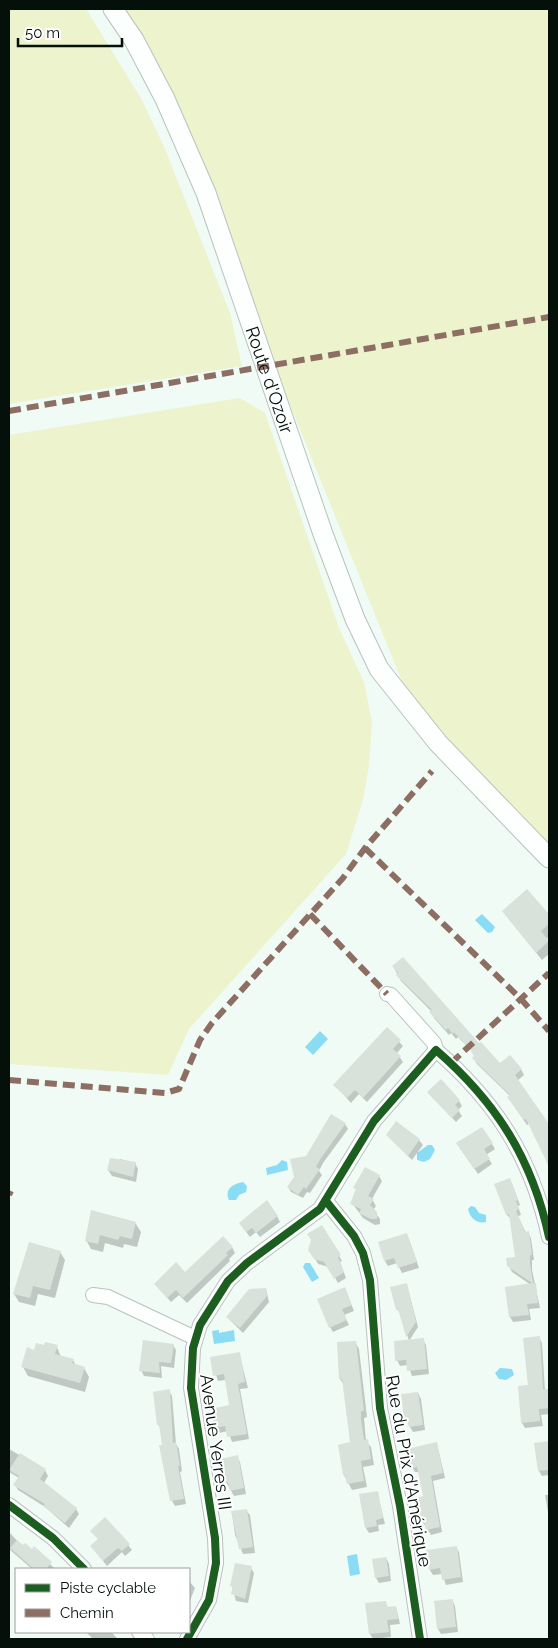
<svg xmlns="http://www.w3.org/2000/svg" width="558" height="1648" viewBox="0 0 558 1648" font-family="Raleway,sans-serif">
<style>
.green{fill:#ecf3cd}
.water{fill:#8adcf4}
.shadow{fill:#0003}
.building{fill:#d8e1da}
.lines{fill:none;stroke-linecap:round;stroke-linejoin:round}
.street-casing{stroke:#b8c3be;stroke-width:16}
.secondary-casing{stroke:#b8c3be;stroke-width:21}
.street{stroke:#fdfefe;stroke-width:14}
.secondary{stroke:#fdfefe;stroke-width:19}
.quiet{stroke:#8d6e63;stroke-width:6;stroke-dasharray:12 6;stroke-linecap:butt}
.cycleway-casing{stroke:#fff;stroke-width:11}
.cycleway{stroke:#1b5e20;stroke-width:8}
.labels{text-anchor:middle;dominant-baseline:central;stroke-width:4;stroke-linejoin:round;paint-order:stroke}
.street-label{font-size:18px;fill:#05100b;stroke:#fff}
</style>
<rect width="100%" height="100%" fill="#f0fbf6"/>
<path class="green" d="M9,9H86L142,100L165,149L230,313L242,366L9,404Z
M124,9H549V858L418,721L274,365L213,189L151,51Z
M240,398L265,413L339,628L364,682L372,722L369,766L363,800L346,854L189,1029L168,1075L9,1064V435Z"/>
<path class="water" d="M482,914L495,927L492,932L488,933L475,920Z
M320,1031L328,1039L313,1055L305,1047Z
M428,1145H432L435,1150L430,1159L424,1162L417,1160V1153Z
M282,1160L287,1162L288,1170L267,1175L266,1168L277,1165Z
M243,1182L247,1186L246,1192L239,1195L236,1200H229C224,1189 233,1184 243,1182Z
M471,1206L475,1207L479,1213L486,1215V1222C477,1224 470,1218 468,1209Z
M305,1263H310L319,1278L312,1282L303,1267Z
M219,1330V1333L234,1330L235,1341L214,1344L212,1331Z
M500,1368L512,1369L514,1375L506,1380L499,1379L495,1373Z
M357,1554L360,1574L350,1576L347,1556Z"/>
<path class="shadow" d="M527,890L549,916V937L546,939L549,943V954L542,960L509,919Z
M394,968L500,1065L521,1069L524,1075L517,1081L549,1126V1160L530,1123L527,1125L512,1103L511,1097L477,1064L474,1058L476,1056L458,1037L456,1039L451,1033L449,1035L434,1018L432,1012L401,981Z
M387,1029L403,1046L397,1053L403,1062L367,1102L359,1094L351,1103L335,1085Z
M428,1093L459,1101L462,1106L458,1110L462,1116L456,1122Z
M396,1123L419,1140L423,1145L412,1160L387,1135Z
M345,1124L348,1129L323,1163L319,1171L322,1175L310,1193L307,1192L303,1198L291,1192L288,1187Z
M492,1144L495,1149L486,1155L492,1164L478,1174L461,1149Z
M120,1159L135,1163L138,1169L136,1182L112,1176L108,1170Z
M379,1176L382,1181L372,1199L376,1206L373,1210L380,1219V1224L375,1225L363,1218L352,1203L356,1190L355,1188Z
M512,1184L520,1205L518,1206L521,1215L518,1216L526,1233H528L531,1238L534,1260H532V1270L540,1308L529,1309L531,1320L513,1322L510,1317L507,1288L531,1285L512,1272L509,1266L516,1258L511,1219L507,1215Z
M92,1212L136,1224L141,1232L137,1247L124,1244L123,1248L105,1243L103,1252L91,1249L86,1240Z
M277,1216L280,1222L260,1237L256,1232L250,1237L244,1229Z
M322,1226L342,1261L340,1262L346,1278L338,1283L329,1267L318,1264L310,1249Z
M409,1239L419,1268L402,1273L397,1263L388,1266L385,1261Z
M232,1247L235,1253L229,1259L230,1261L187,1303L179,1295L171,1302L155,1284L185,1274Z
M60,1252L65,1260L55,1298L38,1294L35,1306L19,1302L14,1294Z
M407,1285L418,1327L409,1341L401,1314L397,1309Z
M266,1289L269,1302L243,1333L228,1318Z
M347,1294L354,1311L344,1315L349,1325L333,1332L330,1327Z
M539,1337L542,1343L545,1390L549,1394V1414L541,1415L543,1426L525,1428L522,1423Z
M423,1340L426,1345L429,1374L412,1376L408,1365L400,1366L397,1360Z
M355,1342L359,1349L367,1417L364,1418L366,1441L371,1447L374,1465L363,1467L367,1487L352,1490L344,1475L352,1443L344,1385L340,1379Z
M173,1345L176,1350L174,1368L161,1366L162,1378L144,1376L141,1370Z
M57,1347L61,1357L73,1360L76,1366L84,1368L89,1377L85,1392L28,1376L23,1367L35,1351Z
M239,1353L248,1388L240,1389L249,1439L232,1442L228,1431L219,1433L216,1428L231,1406L226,1380L218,1381L211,1358Z
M169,1391L172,1396L176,1444L179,1449L182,1471L180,1472L186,1504L175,1506L172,1501L161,1429L158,1424Z
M418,1393L421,1399L425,1430L413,1432L405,1418Z
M549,1443V1475L542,1476L539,1471L536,1444Z
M437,1444L445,1478L433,1481L442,1532L431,1535L422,1521L425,1497L419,1472H415L412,1467Z
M9,1449L45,1470L48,1476L44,1483L76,1509L79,1514L69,1528L45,1507L18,1490L15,1485L19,1478L9,1472Z
M237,1457L240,1462L246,1494L234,1496L226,1482Z
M377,1492L385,1524L378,1525L379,1531L369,1533L366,1528Z
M545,1495H549V1518Z
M246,1510L250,1515L255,1553L243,1554L235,1535L232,1512Z
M92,1531L128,1545L132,1550L125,1556L122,1552L107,1566L92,1547L99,1540Z
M9,1532L23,1547L33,1550L34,1548L54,1568L32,1569L9,1549Z
M456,1547L459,1552L463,1582L446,1585L442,1574L433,1575L430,1570L428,1552Z
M386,1558L389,1564L391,1581L379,1583L376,1578Z
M251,1568L254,1573L248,1603L236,1601L232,1586Z
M189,1581L195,1588L189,1603Z
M452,1600L455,1606L458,1632L441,1634L438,1629Z
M385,1602L388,1608L396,1607L400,1624L390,1625L391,1637L373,1639L370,1634Z
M86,1632H111L118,1639H93Z"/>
<path class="building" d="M527,889L549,914V924L541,931L549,941L536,953L502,911Z
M403,957L479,1043L481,1042L500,1063L510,1055L522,1069L515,1075L549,1124V1167L526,1119L524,1120L507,1097L510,1095L472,1058L474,1056L471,1051L454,1032L453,1034L448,1028L446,1030L429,1012L432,1010L396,975L398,973L392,966Z
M387,1027L401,1040L393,1049L401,1056L363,1098L355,1090L347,1098L333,1085Z
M441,1079L460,1100L455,1105L460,1110L452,1118L427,1092Z
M331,1114L346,1123L321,1158L316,1167L320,1169L306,1189L304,1187L298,1195L287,1187L294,1177L290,1159L306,1156Z
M396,1121L420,1139L408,1156L386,1135Z
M482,1127L493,1143L484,1149L490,1159L474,1169L456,1143Z
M110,1158L136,1162L133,1177L107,1170Z
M365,1167L380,1175L368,1196L374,1199L370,1205L377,1212V1219H371L359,1213L361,1209L350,1204L356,1189L353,1188Z
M510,1178L518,1200L516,1201L519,1209L516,1211L525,1232L529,1231L532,1255H530V1263L533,1283H536L538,1303L527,1304L529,1315L509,1317L505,1287L532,1283L507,1266L506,1258L515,1257L509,1214L506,1215L494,1184Z
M267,1200L278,1216L256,1233L252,1228L246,1232L239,1223Z
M91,1210L136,1222L132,1239L120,1236L118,1240L100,1235L98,1244L85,1241Z
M322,1225L341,1255L338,1257L344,1272L334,1279L324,1262L314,1259L308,1250L311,1240L307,1234Z
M407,1233L417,1262L398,1268L394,1258L384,1261L378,1242Z
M223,1236L233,1247L226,1253L228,1255L183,1298L176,1290L167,1298L154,1284L176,1262L185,1272Z
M29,1242L61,1251L50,1290L33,1286L30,1298L13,1294Z
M407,1283L416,1322L406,1337L398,1309L396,1310L390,1287Z
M345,1287L352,1305L342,1309L347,1320L329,1328L317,1299Z
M266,1288L267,1296L240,1328L226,1317L249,1289Z
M540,1336L543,1389H548L549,1408L539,1409L540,1421L521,1423L518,1386L528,1385L523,1338Z
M424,1338L427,1369L407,1371L406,1360L395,1361L394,1341Z
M143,1340L174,1344L171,1363L159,1362L160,1373L139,1371Z
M356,1341L364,1411H361V1419L364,1440L368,1439L371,1459L361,1461L364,1481L347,1484L345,1475H343L338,1445L350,1442L342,1379H339L337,1342Z
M45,1342L58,1345L55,1354L74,1359L72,1363L85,1367L80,1383L21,1367L27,1347L34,1350L36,1343L44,1345Z
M240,1352L245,1382L238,1384L247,1434L227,1437L225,1426L215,1428L211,1409L229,1405L224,1374L213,1376L210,1357Z
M170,1389L173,1443L176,1442L180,1466H178L184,1499L170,1501L159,1445H162L159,1424L157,1425L153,1392Z
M418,1392L423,1425L409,1427L407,1418H404L401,1394Z
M549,1441V1470L538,1471L534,1443Z
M437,1442L443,1473L431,1476L440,1527L426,1530L424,1521H421L417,1498L423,1496L417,1467L411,1468L407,1449Z
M20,1453L46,1469L40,1479L77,1508L65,1523L43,1506L45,1504L13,1485L19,1476L9,1470Z
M238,1455L244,1488L230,1491L228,1482H225L221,1459Z
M378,1491L383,1518L376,1520L377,1526L365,1528L359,1494Z
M247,1509L253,1547L239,1549L231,1511Z
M105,1517L130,1544L122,1551L118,1548L103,1561L90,1546L98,1539L90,1531Z
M17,1540L23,1545L25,1543L32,1549L34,1546L52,1562L46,1569H34L10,1548Z
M457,1546L461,1577L442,1580L440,1568L429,1570L426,1550Z
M386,1557L389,1576L375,1578L372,1559Z
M235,1563L252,1566L245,1599L231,1594L233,1587L230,1586Z
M453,1599L456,1627L437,1629L434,1601Z
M386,1601L387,1607L396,1606L398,1619L387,1620L389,1632L369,1634L365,1603Z"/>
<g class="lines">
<g class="street-casing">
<path id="street" d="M387,994L391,995L434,1043L436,1050
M326,1201L354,1236L363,1253L370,1280L380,1408L400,1506L420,1639
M93,1295L108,1297L195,1338
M9,1505L53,1538L84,1569
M139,1632L147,1639
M187,1639L209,1600L216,1563L215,1538L191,1388L193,1348L200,1325L228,1281L247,1263L320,1209L374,1121L436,1050C496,1102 532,1158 549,1237"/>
</g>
<g class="secondary-casing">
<g id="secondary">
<path id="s1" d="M113,9L134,40L165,99L206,193L323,534L355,619L379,669L438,743L549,858"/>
</g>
</g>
<use href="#street" class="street"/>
<use href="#secondary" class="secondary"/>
<path class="quiet" d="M9,411L549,317
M365,848L521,999L549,1031
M310,914L387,994
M451,1063L549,973
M9,1080L165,1093L179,1089L200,1040L212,1023L343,878L365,848L432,771
M9,1195L11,1191"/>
<g class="cycleway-casing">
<path id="cycleway" d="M326,1201L354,1236L363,1253L370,1280L380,1408L400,1506L420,1639
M9,1505L53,1538L84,1569
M187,1639L209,1600L216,1563L215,1538L191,1388L193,1348L200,1325L228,1281L247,1263L320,1209L374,1121L436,1050C496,1102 532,1158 549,1237"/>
</g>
<use href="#cycleway" class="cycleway"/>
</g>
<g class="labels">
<g class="street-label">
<text stroke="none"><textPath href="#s1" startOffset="404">Route d'Ozoir</textPath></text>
<text transform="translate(216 1442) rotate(82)">Avenue Yerres III</text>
<text transform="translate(409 1471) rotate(80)">Rue du Prix d'Amérique</text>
</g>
</g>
<rect width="558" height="1648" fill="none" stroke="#05100b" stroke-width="20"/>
<rect x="15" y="1568" width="175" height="65" fill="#ffffff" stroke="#9b9f9d"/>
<rect x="25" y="1584" width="25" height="8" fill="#1b5e20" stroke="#9b9f9d"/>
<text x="60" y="1593" font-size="15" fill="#05100b">Piste cyclable</text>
<rect x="25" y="1609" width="25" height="8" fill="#8d6e63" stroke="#9b9f9d"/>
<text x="60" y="1618" font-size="15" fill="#05100b">Chemin</text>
<path d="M18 38v8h104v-8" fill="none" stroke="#05100b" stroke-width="2.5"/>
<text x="25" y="38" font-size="15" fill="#05100b" stroke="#ffffff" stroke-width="4" paint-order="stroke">50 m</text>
</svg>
